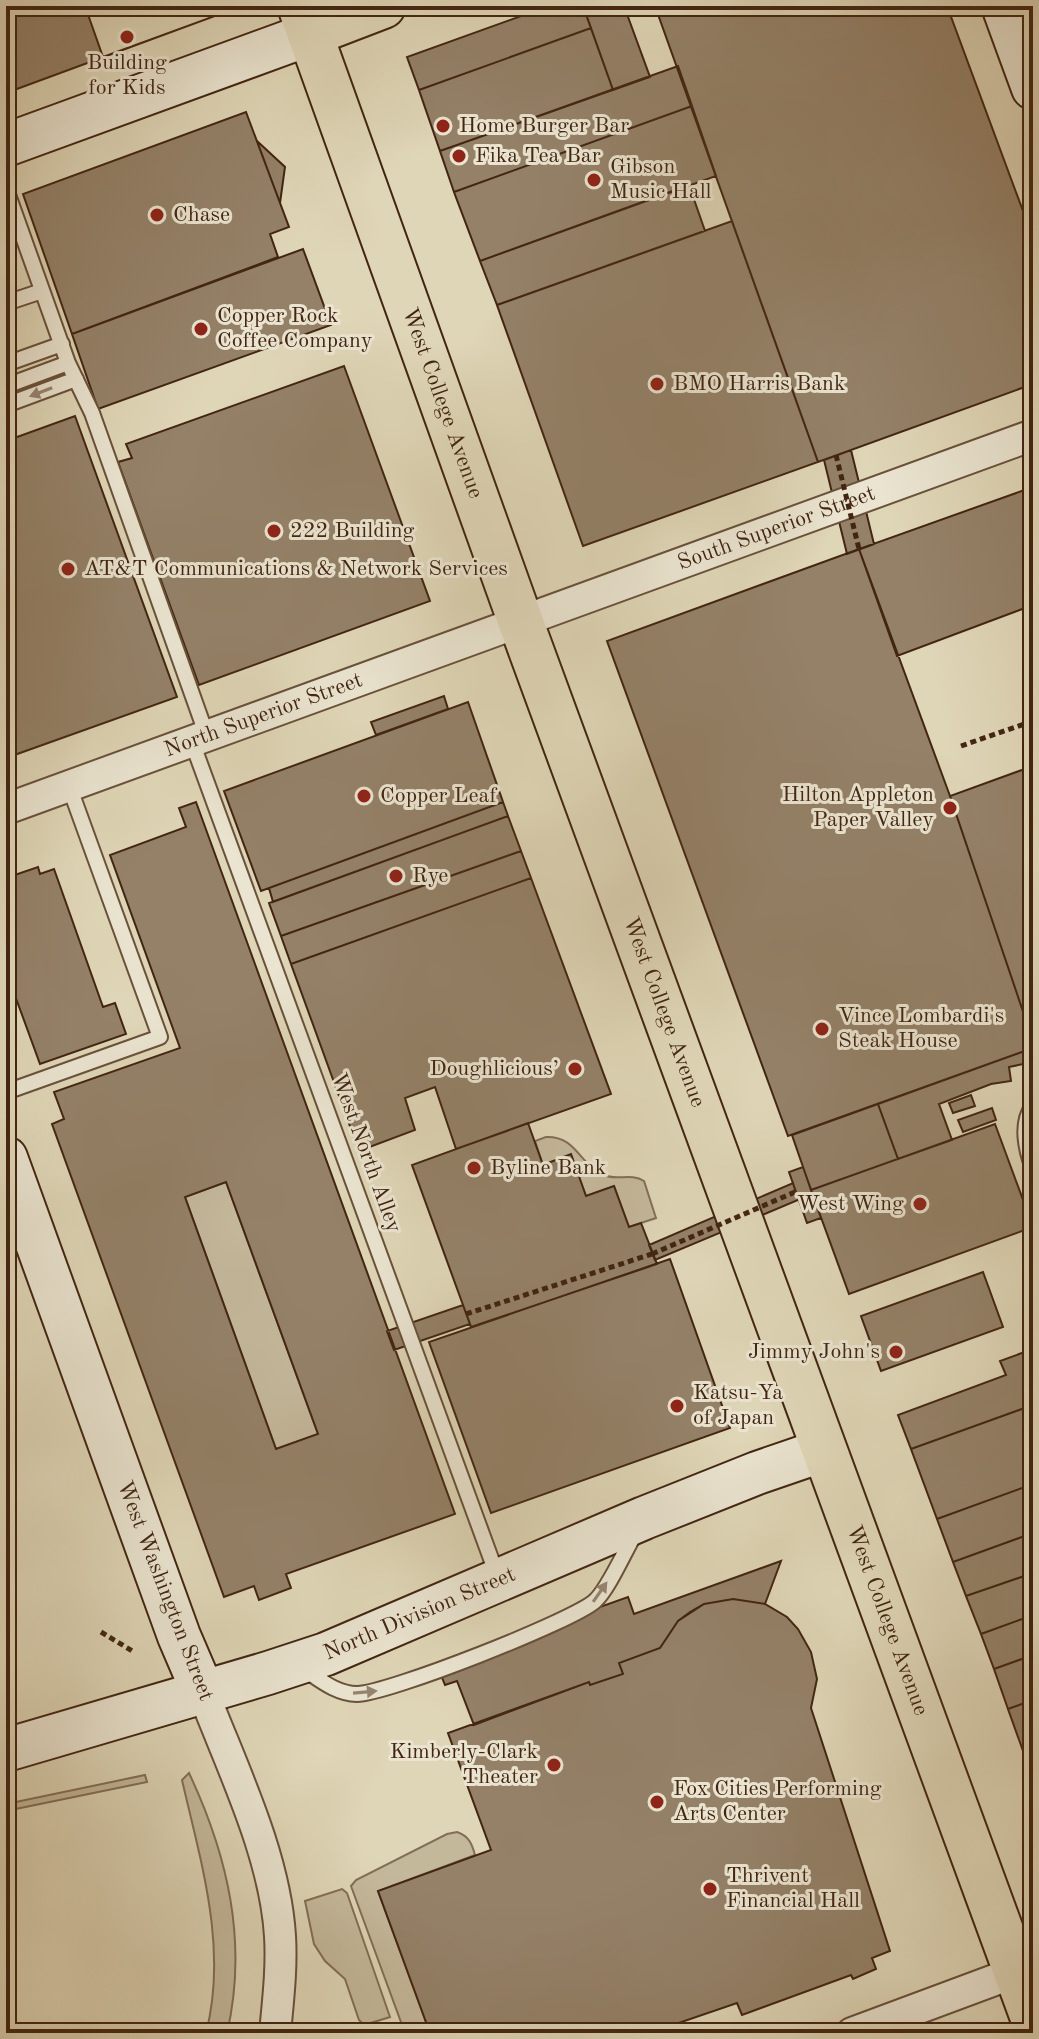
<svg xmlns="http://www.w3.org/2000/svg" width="1039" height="2039" viewBox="0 0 1039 2039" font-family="'Old Standard TT',serif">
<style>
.green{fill:#c4b89b;stroke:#836e56;stroke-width:2}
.building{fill:#948168;stroke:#422512;stroke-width:2;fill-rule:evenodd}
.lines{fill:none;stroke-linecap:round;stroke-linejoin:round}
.lane-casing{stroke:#69513b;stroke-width:18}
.street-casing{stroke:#69513b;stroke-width:34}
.secondary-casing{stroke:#422512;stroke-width:46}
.primary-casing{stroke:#422512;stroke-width:48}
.path{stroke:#422512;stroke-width:5;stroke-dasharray:6 4;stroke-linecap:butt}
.lane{stroke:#eae4d0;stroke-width:14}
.street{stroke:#eae4d0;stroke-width:30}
.secondary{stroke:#eae4d0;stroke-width:42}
.primary{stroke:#dfd6b7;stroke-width:44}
.path-bridge{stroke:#422512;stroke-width:5;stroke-dasharray:6 4;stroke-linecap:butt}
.oneway{fill:#968471}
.poi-dot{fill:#8f2418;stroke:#eae4d0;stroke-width:3}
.labels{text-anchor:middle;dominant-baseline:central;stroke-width:6;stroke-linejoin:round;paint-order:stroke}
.poi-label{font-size:22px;fill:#422512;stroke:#eae4d0;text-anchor:start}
.street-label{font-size:22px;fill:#422512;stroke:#eae4d0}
</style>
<rect width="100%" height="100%" fill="#dfd6b7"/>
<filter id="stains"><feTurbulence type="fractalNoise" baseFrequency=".0025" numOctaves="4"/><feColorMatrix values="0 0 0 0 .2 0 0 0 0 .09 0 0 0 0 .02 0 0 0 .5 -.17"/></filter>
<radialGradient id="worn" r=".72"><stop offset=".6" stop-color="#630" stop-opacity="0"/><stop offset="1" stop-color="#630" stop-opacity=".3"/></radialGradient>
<path class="green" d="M546,1137C576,1136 579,1163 601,1174C616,1182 630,1172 644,1181L656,1218L629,1227L614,1186L586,1196L571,1155L543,1165L535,1141Z
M226,1182L318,1434L276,1449L185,1197Z
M189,1773C228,1856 248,1943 227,2033H206C228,1948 201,1863 182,1780Z
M145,1775L147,1782L6,1811V1804Z
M457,1832C469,1836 472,1844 475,1855L378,1891L430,2033H405L351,1886L356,1880L447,1834Z
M342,1889L347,1893L390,2017L364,2025L359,2020L345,1979L325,1961L314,1944L305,1901Z"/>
<path class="building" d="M6,6H211L215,16L6,93Z
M85,6H211L215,16L103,57Z
M549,6H583L591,28L419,90L407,57Z
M583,6H624L650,77L613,90Z
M655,6H947L1033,238V384L818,462Z
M591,28L613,90L440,151L419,90Z
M678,66L692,106L454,192L440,151Z
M692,106L716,176L480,261L454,192Z
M246,112L289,227L270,234L278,257L72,334L23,194Z
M257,141L285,167L280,203Z
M689,185L705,231L497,305L480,261Z
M732,221L818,462L583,546L497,305Z
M303,249L331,325L98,409L72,334Z
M344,366L430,601L199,685L118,462L132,458L126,444Z
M75,416L177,697L6,758V441Z
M851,450L874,544L847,554L824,460Z
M1033,487V605L897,656L859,549Z
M859,549L950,796L1033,1041V1048L788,1136L607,641Z
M444,696L448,709L376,735L371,722Z
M468,702L503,802L261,891L224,791Z
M1033,766V1041L950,796Z
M196,802L455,1514L286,1574L291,1588L259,1600L254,1586L224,1597L52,1124L64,1119L54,1092L180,1048L110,855L186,827L179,808ZM226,1182L318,1434L276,1449L185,1197Z
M503,802L508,816L273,902L269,888Z
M508,816L521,851L281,936L269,903Z
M521,851L531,878L291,964L281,936Z
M38,867L40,874L54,869L103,1007L115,1003L126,1034L40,1064L6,971V878Z
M531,878L611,1094L456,1149L435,1087L405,1098L415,1130L359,1151L291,964Z
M1033,1048V1062L1009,1067L1011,1081L991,1084L939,1104L952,1140L898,1159L878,1104Z
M971,1095L975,1106L953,1113L949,1103Z
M878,1104L898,1159L811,1190L792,1135Z
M992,1108L996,1120L963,1132L958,1120Z
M528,1123L543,1165L571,1154L586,1196L614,1186L629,1227L641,1223L657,1264L471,1327L412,1165Z
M995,1124L1033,1227L849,1294L811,1190Z
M803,1167L821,1218L807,1223L789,1172Z
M793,1183L798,1200L655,1260L649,1245Z
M670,1259L730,1428L491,1513L429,1342Z
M983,1272L1003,1327L881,1371L861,1316Z
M463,1305L470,1324L394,1350L387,1331Z
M1033,1349V1405L911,1449L898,1415L1006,1375L1000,1361Z
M1033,1405V1484L937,1519L911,1449Z
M1033,1484V1533L953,1562L937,1519Z
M1033,1533V1573L966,1596L953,1562Z
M781,1561L765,1604L733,1599L704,1604L678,1621L660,1648L619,1663L623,1674L590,1685L589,1682L474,1725L457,1681L445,1685L437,1665L628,1597L634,1614Z
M1033,1573V1615L981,1634L966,1596Z
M733,1599L765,1604L787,1617L798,1629L811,1652L817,1679L811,1708L890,1951L872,1958L876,1969L853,1979L851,1975L742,2015L737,2003L655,2031L656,2033H430L378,1891L491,1850L448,1733L589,1682L590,1685L623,1674L619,1663L660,1648L678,1621L690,1612L704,1604Z
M1033,1615V1655L994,1669L981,1634Z
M1033,1655V1700L1008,1709L994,1669Z
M1033,1700V1779L1008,1709Z"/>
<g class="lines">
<g class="lane-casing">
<path id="lane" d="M6,189L68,363L92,413L207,736
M6,303L42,291
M6,364L62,344
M6,386L68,363
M6,405L76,379
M192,742L497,1575
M6,1092L160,1037L69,786
M1033,1106C1020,1123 1026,1150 1033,1168
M302,1668C319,1679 336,1694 357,1694C387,1694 573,1621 595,1601C609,1588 625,1550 636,1532"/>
</g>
<g class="street-casing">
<g id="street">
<path id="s1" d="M6,809L1033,435"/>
<path d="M203,1692C232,1768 275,1854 280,1936C282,1968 278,2001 275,2033"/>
<path d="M852,2033L1016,1972"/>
</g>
</g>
<g class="secondary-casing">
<g id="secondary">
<path d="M1003,6L1033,88"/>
<path d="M6,145L310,34"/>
<path d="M6,1158L179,1636L203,1692"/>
<path id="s2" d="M6,1750L268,1673L326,1654L644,1518L757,1473L824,1450"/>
</g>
</g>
<g class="primary-casing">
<g id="primary">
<path id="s3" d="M300,6L520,620L1033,2018"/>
<path d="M310,34L383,6"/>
</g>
</g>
<path class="path" d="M961,746L1033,721
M466,1314L652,1254
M101,1632L134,1652"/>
<use href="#lane" class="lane"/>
<use href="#street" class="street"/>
<use href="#secondary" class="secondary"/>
<use href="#primary" class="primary"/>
<path class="path-bridge" d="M836,455L859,549
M652,1254L795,1192"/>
</g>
<defs><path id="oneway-solid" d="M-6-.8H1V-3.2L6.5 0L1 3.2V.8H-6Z" transform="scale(2)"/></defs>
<g class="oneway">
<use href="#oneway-solid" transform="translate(41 392) rotate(159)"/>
<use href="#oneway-solid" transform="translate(600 1592) rotate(-55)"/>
<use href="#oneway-solid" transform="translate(365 1692) rotate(-5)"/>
</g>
<g class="poi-dot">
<circle cx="127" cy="37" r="8"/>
<circle cx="443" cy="126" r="8"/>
<circle cx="459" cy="156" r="8"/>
<circle cx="594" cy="180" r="8"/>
<circle cx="157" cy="215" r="8"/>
<circle cx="201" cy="329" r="8"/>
<circle cx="657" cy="384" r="8"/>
<circle cx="274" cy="531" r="8"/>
<circle cx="68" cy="569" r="8"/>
<circle cx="364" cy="796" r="8"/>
<circle cx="950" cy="808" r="8"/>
<circle cx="396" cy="876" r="8"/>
<circle cx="822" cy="1029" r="8"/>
<circle cx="575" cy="1069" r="8"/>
<circle cx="474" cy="1168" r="8"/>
<circle cx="920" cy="1204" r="8"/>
<circle cx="896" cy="1352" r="8"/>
<circle cx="677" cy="1406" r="8"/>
<circle cx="554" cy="1765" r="8"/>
<circle cx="657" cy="1802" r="8"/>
<circle cx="710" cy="1889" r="8"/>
</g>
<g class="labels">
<g class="poi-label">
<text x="127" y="63" text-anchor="middle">Building<tspan x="127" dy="25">for Kids</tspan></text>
<text x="459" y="126">Home Burger Bar</text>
<text x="475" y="156">Fika Tea Bar</text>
<text x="610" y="167">Gibson<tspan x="610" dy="25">Music Hall</tspan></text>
<text x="173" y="215">Chase</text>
<text x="217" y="316">Copper Rock<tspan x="217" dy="25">Coffee Company</tspan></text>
<text x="673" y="384">BMO Harris Bank</text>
<text x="290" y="531">222 Building</text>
<text x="84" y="569">AT&amp;T Communications &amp; Network Services</text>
<text x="934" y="795" text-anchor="end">Hilton Appleton<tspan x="934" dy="25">Paper Valley</tspan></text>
<text x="380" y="796">Copper Leaf</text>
<text x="412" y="876">Rye</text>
<text x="838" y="1016">Vince Lombardi's<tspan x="838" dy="25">Steak House</tspan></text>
<text x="559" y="1069" text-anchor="end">Doughlicious’</text>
<text x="490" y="1168">Byline Bank</text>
<text x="904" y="1204" text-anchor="end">West Wing</text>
<text x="880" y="1352" text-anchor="end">Jimmy John's</text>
<text x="693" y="1393">Katsu-Ya<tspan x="693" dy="25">of Japan</tspan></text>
<text x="538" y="1752" text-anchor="end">Kimberly-Clark<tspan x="538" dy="25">Theater</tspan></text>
<text x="673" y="1789">Fox Cities Performing<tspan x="673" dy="25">Arts Center</tspan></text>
<text x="726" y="1876">Thrivent<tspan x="726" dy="25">Financial Hall</tspan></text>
</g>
<g class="street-label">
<text stroke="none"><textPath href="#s3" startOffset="422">West College Avenue</textPath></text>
<text stroke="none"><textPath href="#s1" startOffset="820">South Superior Street</textPath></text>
<text stroke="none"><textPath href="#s1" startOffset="274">North Superior Street</textPath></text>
<text stroke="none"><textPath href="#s3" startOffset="1070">West College Avenue</textPath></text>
<text transform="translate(366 1153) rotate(70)">West North Alley</text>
<text transform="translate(165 1591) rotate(69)">West Washington Street</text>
<text stroke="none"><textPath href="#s2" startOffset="436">North Division Street</textPath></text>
<text stroke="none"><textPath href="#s3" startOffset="1718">West College Avenue</textPath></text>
</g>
</g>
<rect width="1039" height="2039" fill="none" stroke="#dfd6b7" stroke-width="32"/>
<rect x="8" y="8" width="1023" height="2023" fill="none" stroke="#422512" stroke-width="4"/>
<rect x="16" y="16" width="1007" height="2007" fill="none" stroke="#422512" stroke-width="2"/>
<rect width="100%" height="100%" filter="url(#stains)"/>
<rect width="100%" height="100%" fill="url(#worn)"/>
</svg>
